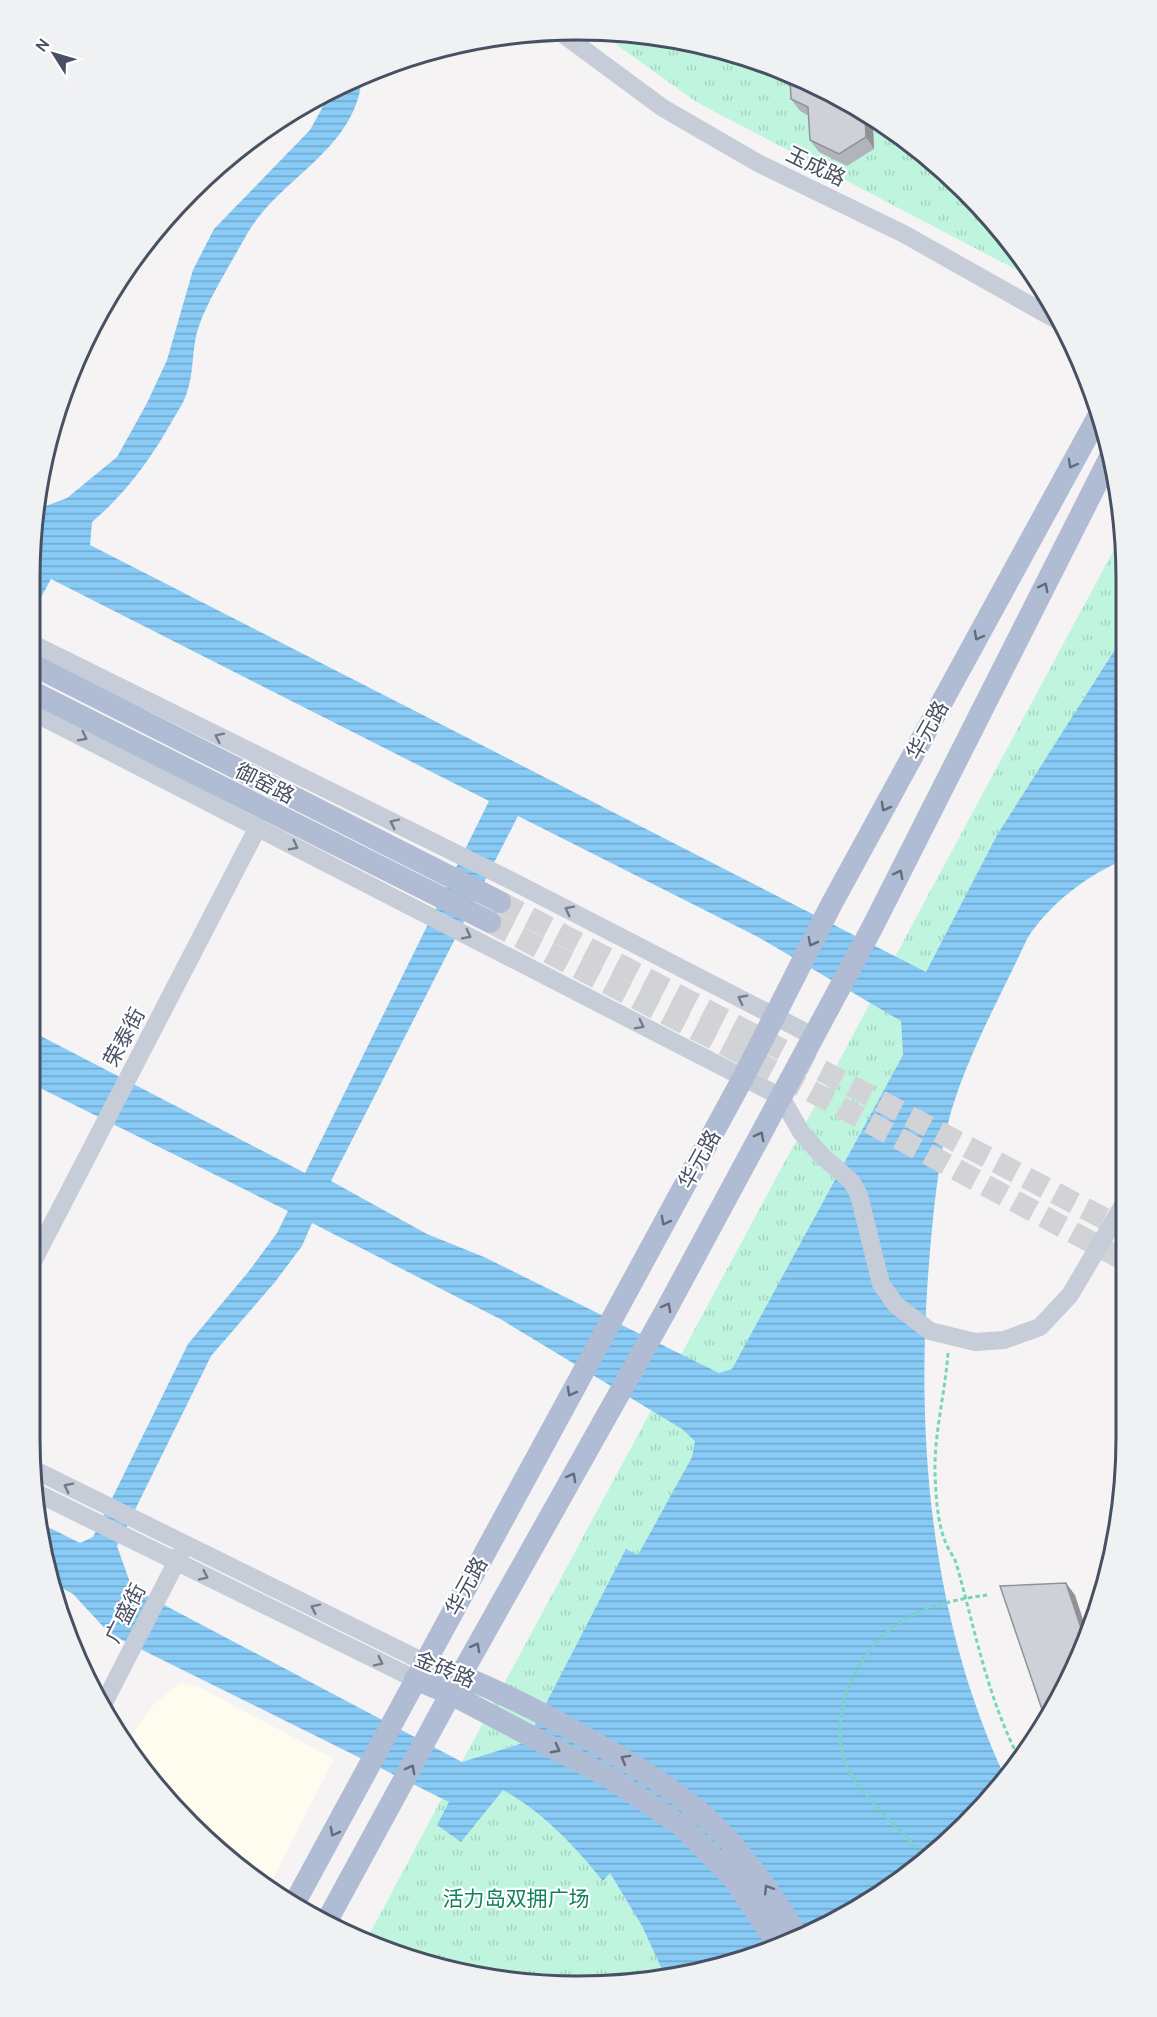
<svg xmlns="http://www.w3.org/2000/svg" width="1157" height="2017" viewBox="0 0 1157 2017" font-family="Cabin,'Noto Sans SC',sans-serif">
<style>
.commercial{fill:#fefcee}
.park{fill:url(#park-tufts)}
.water{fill:url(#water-rules);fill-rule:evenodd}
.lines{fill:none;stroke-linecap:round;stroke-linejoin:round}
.major-tunnel{stroke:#d2d3d6;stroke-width:22;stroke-dasharray:22 11;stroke-linecap:butt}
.path{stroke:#73d7b8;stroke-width:3;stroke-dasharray:4.5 3;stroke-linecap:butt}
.minor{stroke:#c6ccd8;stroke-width:18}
.major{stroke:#b0bcd3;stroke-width:22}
.wall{fill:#b1b4ba}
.shaded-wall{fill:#909297}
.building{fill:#ced1d8;stroke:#909297;stroke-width:1.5}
.oneway{stroke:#626c7f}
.oneway2{stroke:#747c8c}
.labels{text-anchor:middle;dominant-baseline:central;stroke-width:4.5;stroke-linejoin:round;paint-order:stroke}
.street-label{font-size:21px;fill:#485163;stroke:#fff}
.park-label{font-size:21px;fill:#0e825e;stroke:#fff}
.rim{fill:none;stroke:#485163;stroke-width:3}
</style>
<defs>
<pattern id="park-tufts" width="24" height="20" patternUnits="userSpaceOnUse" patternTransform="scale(1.5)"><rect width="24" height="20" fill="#bff5de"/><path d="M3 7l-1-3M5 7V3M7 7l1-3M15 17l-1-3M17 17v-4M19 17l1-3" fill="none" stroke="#a6d4c1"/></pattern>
<pattern id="water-rules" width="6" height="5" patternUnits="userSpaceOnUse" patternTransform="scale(1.5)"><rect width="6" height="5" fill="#88cbf6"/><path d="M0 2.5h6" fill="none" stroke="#71a7cb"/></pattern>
</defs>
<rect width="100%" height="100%" fill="#f5f3f3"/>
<path class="commercial" d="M180,1683L199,1687L334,1759L268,1889L143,1772L127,1741L153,1705Z"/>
<path class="park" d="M599,32L685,40L788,72L883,122L967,191L1034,279L698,103Z
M1124,531L1126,632L997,835L901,1021L903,1055L732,1370L692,1457L638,1556L626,1550L526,1742L462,1762Z
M504,1790L550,1821L580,1852L603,1881L610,1873L642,1926L664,1974L614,1986L436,1968L368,1937L442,1798L450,1802Z"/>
<path class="water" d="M362,75C358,149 281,176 247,234C234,258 209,298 200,323C191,345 195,372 186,395C183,404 176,414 171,423C150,460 125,494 92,522L90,545L926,972L997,835L1126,632V859C1087,875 1049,904 1027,939C999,1000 963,1062 947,1127C936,1176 932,1226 928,1276C916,1445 932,1621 1005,1777L940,1851L788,1945L664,1974L642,1926L610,1873L603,1881C574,1845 544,1813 503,1790L461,1842L437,1825L449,1802L110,1634L73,1594L54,1584L44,1525L80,1543L93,1537L188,1344L249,1271L277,1233L288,1211L30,1083L31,1031L305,1173L489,801L51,579L31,616V542L38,509L67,498L117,457L147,403L167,360L193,270L214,229L310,130L331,92ZM518,816L758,937L901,1021L903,1055L732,1369L719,1373L484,1257L427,1234L331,1181ZM312,1223L502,1320L682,1429L695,1441L692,1457L638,1555L626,1549L526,1742L462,1762L132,1588L117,1546L211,1356L275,1282L302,1246Z"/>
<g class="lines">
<path class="major-tunnel" d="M500,902L1126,1230
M490,922L718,1041L1126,1261"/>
<path class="path" d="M629,35L680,45L694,43
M948,1353C945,1394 934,1433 935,1474C936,1495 937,1521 945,1541C948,1550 955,1557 957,1566C975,1630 988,1700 1020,1760
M925,1860C902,1825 860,1801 845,1761C828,1716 856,1655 893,1627C919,1607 956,1599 988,1595"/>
<path class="minor" d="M560,32L663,108L758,163L904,234L1062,323
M31,643L514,882L813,1036
M31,711L781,1097L801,1132L822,1156L851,1181L859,1195L881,1284L896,1305L930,1331L975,1342L1004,1340L1040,1327L1070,1295L1126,1200
M30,1267L258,827
M35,1470L424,1662
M39,1494L415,1679
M105,1701L181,1553"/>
<path class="major" d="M31,664L500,902
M31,691L490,922
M424,1662C482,1682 536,1709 590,1740C628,1761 667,1784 701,1813C741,1848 771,1894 799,1938
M415,1679L451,1694L612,1779L683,1827L733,1878L780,1947
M294,1904L743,1078L831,905L1100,413
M328,1919L461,1675L665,1312L873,926L1109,459"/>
</g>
<path class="wall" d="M780,73L883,122L908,142L906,144L873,128L874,149L847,166L819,152L810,140L809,116L800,111L791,99L790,86H788Z"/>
<path class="shaded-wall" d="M865,115L873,128L874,149L866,137Z
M1066,1583L1075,1595L1088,1635L1085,1640Z"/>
<path class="building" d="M780,69L788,72L883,122L890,128L865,115L866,137L839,154L810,140L808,107L791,99L790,78L780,73Z
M1066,1583L1085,1640L1046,1721L1000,1586Z"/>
<defs><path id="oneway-chevron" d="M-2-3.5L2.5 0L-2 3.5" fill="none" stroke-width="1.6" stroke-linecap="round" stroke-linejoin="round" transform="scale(1.5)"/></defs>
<g class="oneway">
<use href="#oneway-chevron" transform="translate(1072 464) rotate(119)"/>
<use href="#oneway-chevron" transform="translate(1044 587) rotate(-63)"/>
<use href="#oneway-chevron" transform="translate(978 636) rotate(119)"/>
<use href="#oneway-chevron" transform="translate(885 807) rotate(119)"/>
<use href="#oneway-chevron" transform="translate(899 874) rotate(-63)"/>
<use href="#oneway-chevron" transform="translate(812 942) rotate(118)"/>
<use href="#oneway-chevron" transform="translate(760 1136) rotate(-62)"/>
<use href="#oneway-chevron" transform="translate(665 1221) rotate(119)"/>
<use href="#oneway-chevron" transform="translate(667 1307) rotate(-61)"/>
<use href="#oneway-chevron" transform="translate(571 1392) rotate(119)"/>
<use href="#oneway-chevron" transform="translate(572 1477) rotate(-61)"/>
<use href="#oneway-chevron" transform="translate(476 1647) rotate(-61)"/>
<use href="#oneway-chevron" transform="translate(556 1749) rotate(28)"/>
<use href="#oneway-chevron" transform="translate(625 1759) rotate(-151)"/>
<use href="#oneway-chevron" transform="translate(411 1769) rotate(-62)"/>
<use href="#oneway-chevron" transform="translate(334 1832) rotate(118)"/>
<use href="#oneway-chevron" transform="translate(768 1889) rotate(-122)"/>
</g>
<g class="oneway2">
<use href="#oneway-chevron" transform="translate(83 737) rotate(27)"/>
<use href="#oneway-chevron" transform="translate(219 737) rotate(-154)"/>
<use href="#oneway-chevron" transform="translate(394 823) rotate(-154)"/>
<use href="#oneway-chevron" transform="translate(294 846) rotate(27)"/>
<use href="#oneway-chevron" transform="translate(569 910) rotate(-153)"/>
<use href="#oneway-chevron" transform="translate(467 935) rotate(27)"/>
<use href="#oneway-chevron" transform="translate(742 999) rotate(-153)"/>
<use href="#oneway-chevron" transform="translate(640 1025) rotate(27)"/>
<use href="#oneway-chevron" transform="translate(68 1487) rotate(-153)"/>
<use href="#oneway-chevron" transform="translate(204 1576) rotate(26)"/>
<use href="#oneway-chevron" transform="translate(315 1608) rotate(-154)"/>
<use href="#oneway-chevron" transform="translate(379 1662) rotate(26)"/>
</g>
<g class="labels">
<g class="street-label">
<text transform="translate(816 166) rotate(26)">玉成路</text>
<text transform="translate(927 730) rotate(-61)">华元路</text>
<text transform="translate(265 783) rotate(27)">御窑路</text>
<text transform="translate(124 1037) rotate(-62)">荣泰街</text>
<text transform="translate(699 1159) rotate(-61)">华元路</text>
<text transform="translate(466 1586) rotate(-61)">华元路</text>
<text transform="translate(125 1613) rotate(-63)">广盛街</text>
<text transform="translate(445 1669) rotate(22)">金砖路</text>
</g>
<g class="park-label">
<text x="516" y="1898">活力岛双拥广场</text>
</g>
</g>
<path d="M0 0H1157V2017H0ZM578 40H578A538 538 0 0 1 1116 578V1438A538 538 0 0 1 578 1976H578A538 538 0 0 1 40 1438V578A538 538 0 0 1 578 40Z" fill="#f0f1f3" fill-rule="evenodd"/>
<path class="rim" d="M578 40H578A538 538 0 0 1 1116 578V1438A538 538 0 0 1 578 1976H578A538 538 0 0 1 40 1438V578A538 538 0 0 1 578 40Z"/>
<g transform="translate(54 54) rotate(307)" stroke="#ffffff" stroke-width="4.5" paint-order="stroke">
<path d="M0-4.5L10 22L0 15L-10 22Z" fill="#485163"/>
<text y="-9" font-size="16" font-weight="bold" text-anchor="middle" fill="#485163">N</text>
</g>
</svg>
